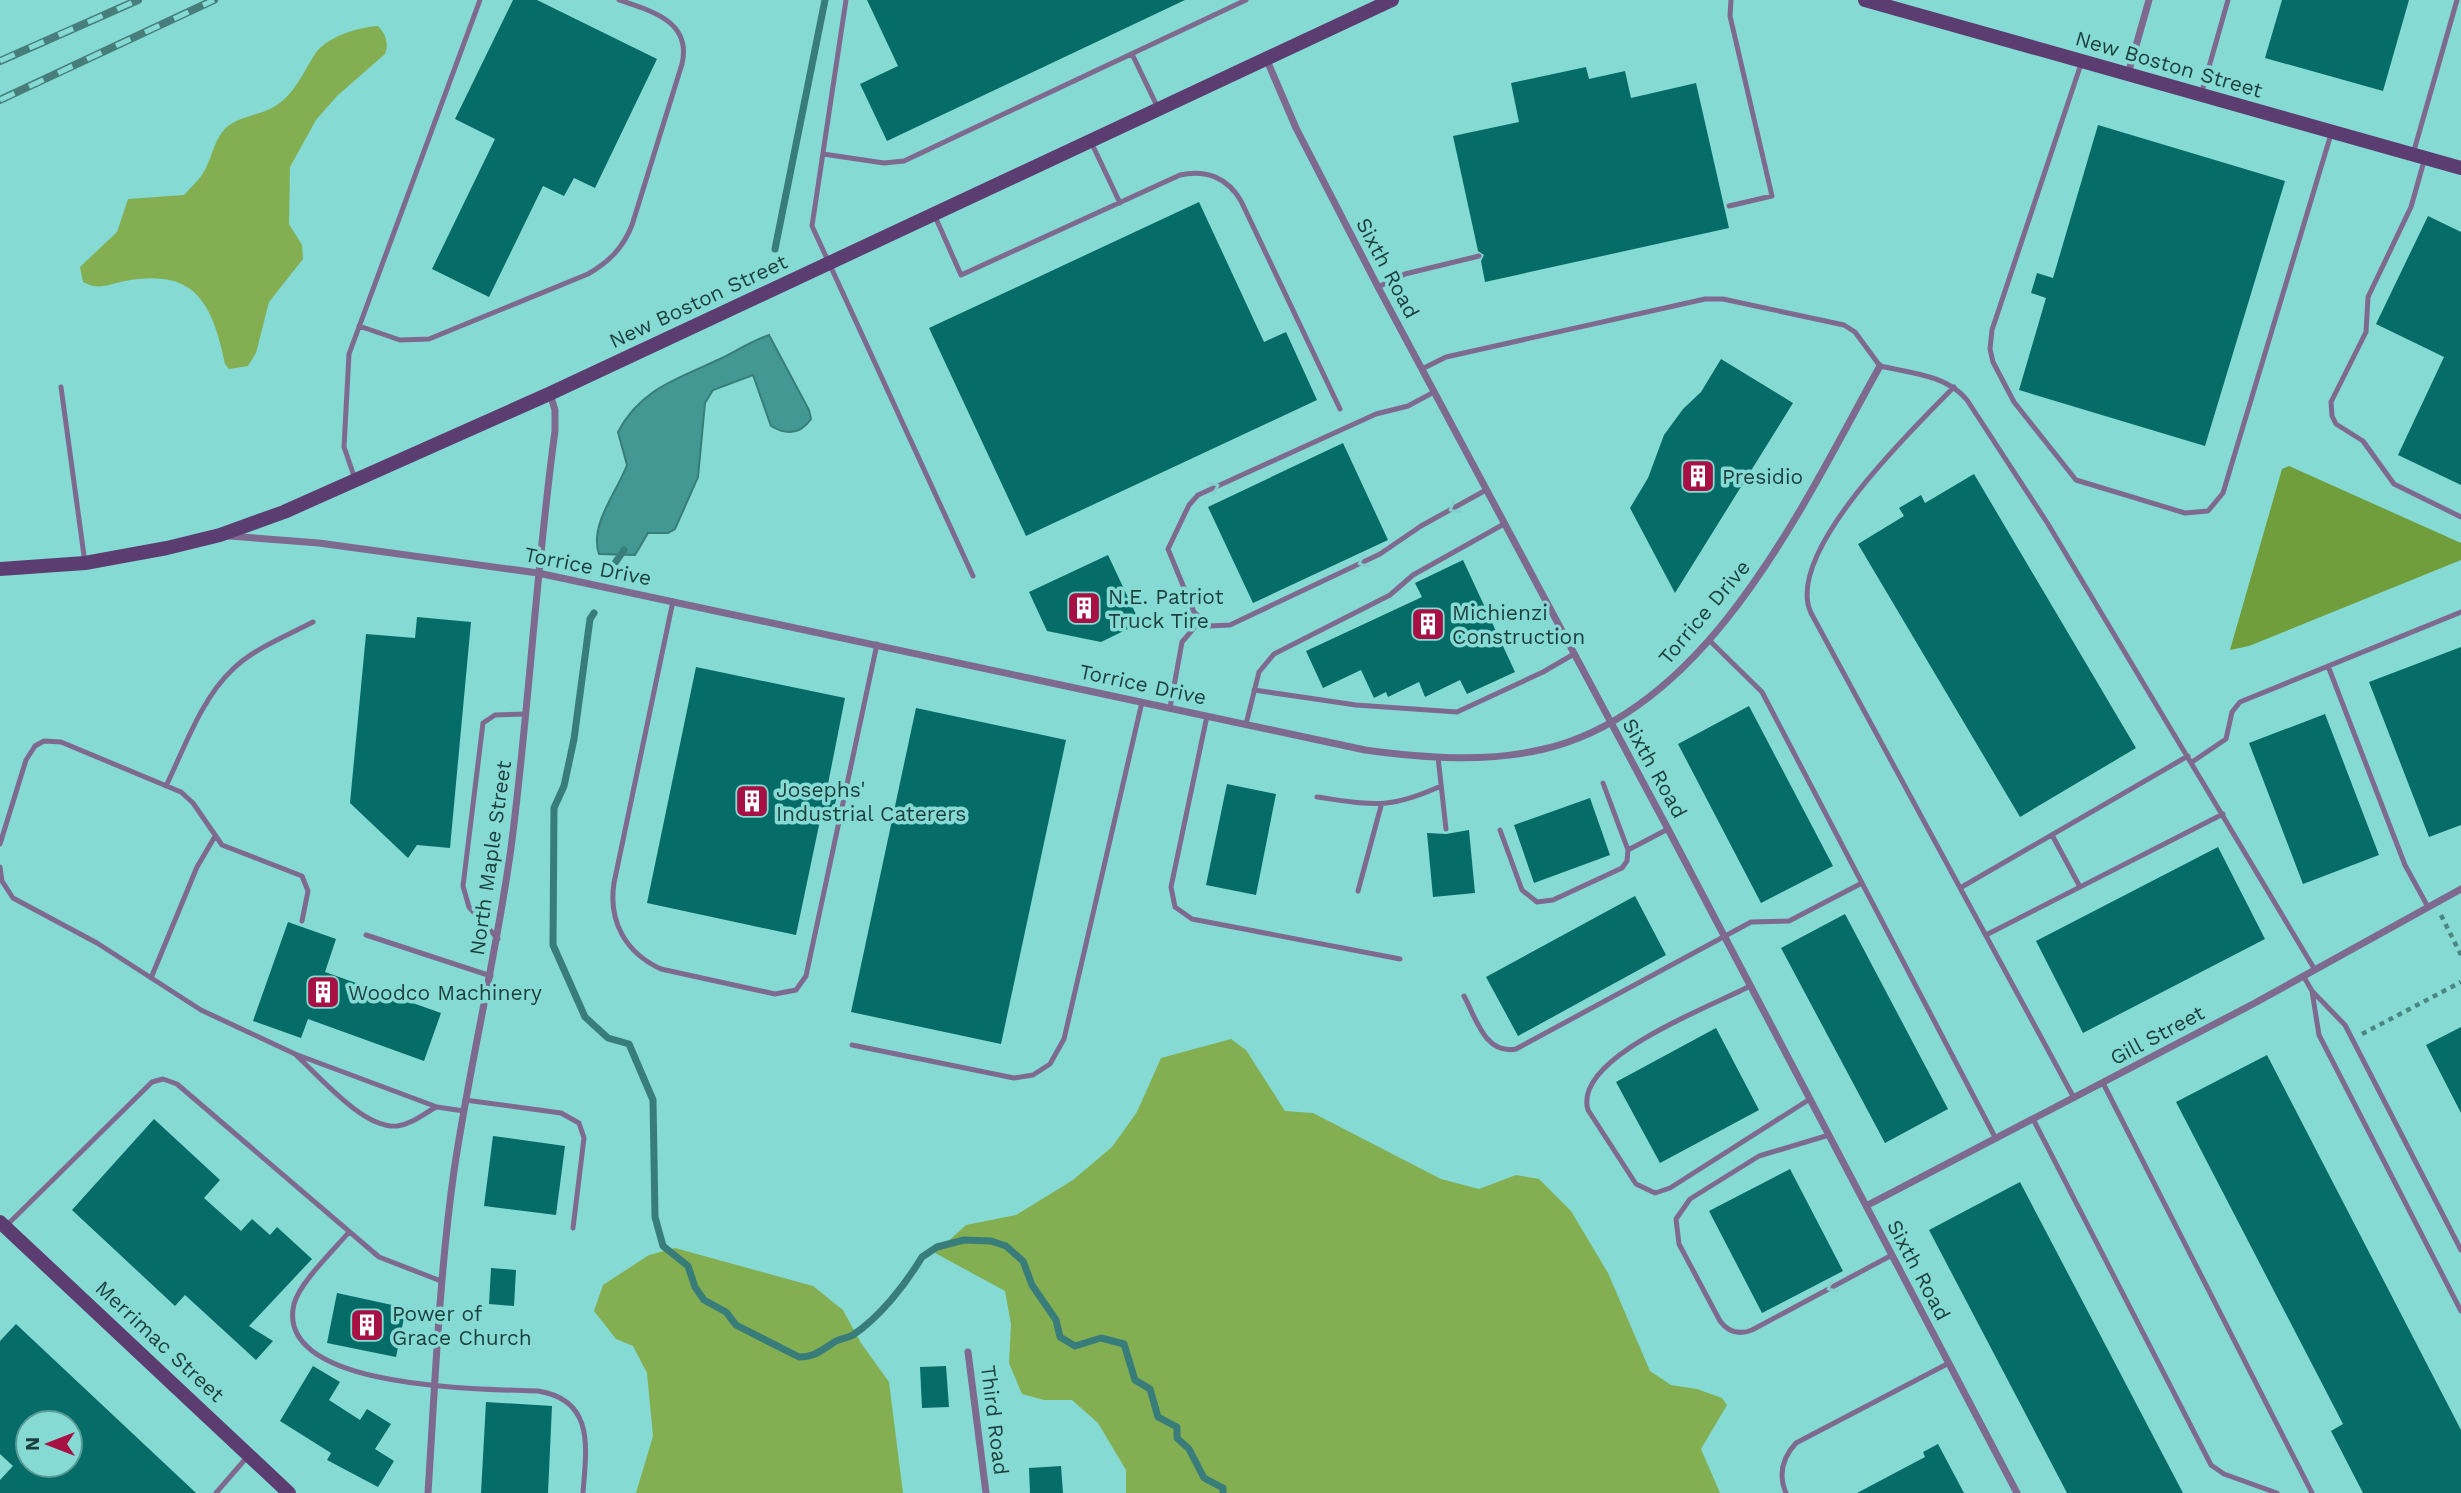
<svg xmlns="http://www.w3.org/2000/svg" width="2461" height="1493" viewBox="0 0 2461 1493" font-family="'Work Sans',sans-serif">
<style>
.green{fill:#83af52}
.forest{fill:#719e3c}
.water{fill:#449894;stroke:#387d7a;stroke-width:2}
.lines{fill:none;stroke-linecap:round;stroke-linejoin:round}
.stream{stroke:#387d7a;stroke-width:7}
.building{fill:#056c68;fill-rule:evenodd}
.path{stroke:#4c8683;stroke-width:4.5;stroke-dasharray:5 5;stroke-linecap:butt}
.lane{stroke:#7f6a8f;stroke-width:5}
.street{stroke:#7f6a8f;stroke-width:7}
.secondary{stroke:#5c3d72;stroke-width:14}
.rail-casing{stroke:#477e7b;stroke-width:8}
.rail{stroke:#85dad4;stroke-width:5;stroke-dasharray:16;stroke-linecap:butt}
.oneway{stroke:#84cfcd}
.labels{text-anchor:middle;dominant-baseline:central;stroke-width:7;stroke-linejoin:round;paint-order:stroke}
.street-label{font-size:21px;fill:#1c3f3d;stroke:#85dad4}
.poi-label{font-size:21px;fill:#1c3f3d;stroke:#85dad4;text-anchor:start}
</style>
<rect width="100%" height="100%" fill="#85dad4"/>
<path class="green" d="M378,26C386,34 389,44 385,54L337,96L316,120L290,167L289,224L302,245L303,259L269,302L256,353L248,366L229,369L225,364C212,302 195,268 125,281C109,284 99,291 83,282L80,267L117,232L128,199L184,195C190,188 197,182 202,175C211,162 213,143 223,131C235,117 256,116 272,108C295,95 302,74 315,54C326,37 359,27 378,26Z
M1231,1039L1246,1050L1285,1111L1313,1113L1441,1179L1479,1189L1516,1175L1539,1179L1571,1211L1608,1273L1650,1371L1671,1385L1697,1389L1722,1398L1727,1405L1701,1449L1720,1493H1126V1470L1098,1423L1072,1400H1044L1022,1394L1009,1363L1011,1324L1005,1291L935,1253L966,1225L1016,1215L1073,1180L1112,1147L1137,1112L1161,1058Z
M675,1248L813,1286L843,1310L861,1343L889,1382L903,1493H636L653,1436L647,1373L633,1346L616,1339L594,1311L603,1285L649,1255Z"/>
<path class="forest" d="M2289,466L2461,543V560L2249,646L2230,650L2282,469Z"/>
<path class="water" d="M769,335L809,410L811,419C800,435 786,435 771,426L753,375L713,390L705,403L698,477L675,529L668,533H648L635,555L599,554C589,525 617,492 627,465L618,432C640,389 679,378 720,359C736,351 752,341 769,335Z"/>
<g class="lines">
<path class="stream" d="M775,249L825,0
M615,563L624,550
M594,613L590,619L574,739L564,786L554,808L553,945L585,1017L608,1038L629,1044L653,1100L655,1217L663,1246L688,1266L695,1287L704,1300L726,1312L736,1325L799,1357C815,1357 820,1351 833,1343C839,1338 846,1339 853,1335C880,1317 905,1285 922,1257L937,1247L964,1240L991,1241L1006,1246L1023,1261L1032,1285L1056,1320L1060,1337L1075,1346L1101,1338L1124,1344L1135,1380L1150,1389L1158,1417L1177,1427V1438L1189,1449L1204,1478L1223,1488V1493"/>
</g>
<path class="building" d="M513,0H537L657,59L595,188L574,178L564,196L543,186L489,297L432,269L495,139L455,119Z
M867,0H1185L887,141L860,84L898,66Z
M2282,0H2409L2383,91L2265,58Z
M1586,67L1589,79L1625,71L1631,98L1696,83L1729,228L1485,282L1481,261L1484,255L1478,251L1453,136L1519,122L1511,83Z
M2098,125L2285,181L2205,446L2019,390L2046,298L2031,293L2037,273L2053,278Z
M1199,202L1264,342L1286,332L1317,400L1026,536L929,328Z
M2428,216L2461,232V485L2398,455L2444,357L2376,324Z
M1721,359L1793,403L1675,593L1630,508L1648,478L1664,435L1683,409L1701,392Z
M1343,443L1388,540L1253,603L1208,507Z
M1974,474L2136,748L2020,817L1858,544L1904,516L1899,508L1921,495L1925,503Z
M1108,555L1140,623L1101,642L1047,631L1029,592Z
M1463,560L1515,672L1467,694L1460,680L1425,697L1419,682L1388,697L1386,692L1374,698L1361,670L1323,688L1306,651L1422,597L1415,583Z
M417,617L471,622L450,848L417,845L408,858L350,803L366,634L415,638Z
M2461,647V825L2429,837L2369,682Z
M696,667L845,698L827,789L838,791L833,813L822,811L796,935L647,903Z
M1749,706L1833,866L1761,903L1678,744Z
M916,708L1066,740L1001,1044L851,1012Z
M2325,714L2379,855L2303,884L2249,743Z
M1227,784L1276,794L1256,895L1206,885Z
M1590,798L1610,855L1534,883L1514,825Z
M1469,830L1475,893L1433,897L1427,833L1446,834Z
M2218,847L2265,939L2083,1033L2036,941Z
M1635,896L1666,955L1518,1036L1486,977Z
M1845,914L1948,1109L1885,1143L1781,948Z
M288,922L336,939L325,972L441,1013L424,1061L308,1019L301,1038L253,1021Z
M2461,1027V1113L2426,1045Z
M1716,1028L1759,1110L1660,1163L1616,1082Z
M2267,1055L2461,1430V1493H2363L2331,1431L2343,1424L2176,1102Z
M154,1119L220,1180L204,1198L241,1231L252,1219L270,1235L277,1227L312,1259L249,1326L273,1341L256,1360L185,1295L175,1306L72,1210Z
M493,1136L565,1146L556,1215L484,1206Z
M1790,1169L1843,1271L1762,1313L1709,1211Z
M2020,1182L2183,1493H2067L1929,1230Z
M491,1268L516,1270L514,1306L489,1304Z
M337,1293L406,1308L396,1357L327,1343Z
M16,1324L196,1493H0V1480L13,1466L0,1454V1341ZM28,1423H70V1465H28Z
M313,1366L340,1382L329,1400L360,1420L367,1409L391,1424L375,1449L394,1461L378,1487L327,1460L331,1453L280,1421Z
M946,1366L949,1407L922,1408L920,1367Z
M486,1402L552,1406L548,1493H481Z
M1938,1444L1964,1493H1857L1925,1457L1923,1452Z
M1061,1466L1063,1493H1030L1029,1468Z"/>
<g class="lines">
<path class="path" d="M2441,915L2461,955
M2362,1034L2461,982"/>
<path class="lane" d="M846,0L812,226L973,576
M1132,54L1158,108
M2081,64L1992,330L1990,349L1993,362L2014,402L2076,480L2185,513L2208,511L2223,493L2331,134
M2201,95L2228,0
M1091,142L1120,203
M823,154L884,163L904,161L1246,0
M2413,154L2457,0
M2424,161L2411,207L2368,297L2366,332L2331,402L2332,416L2336,424L2363,441L2394,484L2461,517
M1729,206L1772,196L1730,16L1731,0
M934,214L961,275L1180,175C1206,169 1228,178 1241,201L1340,409
M1378,287L1405,274L1479,256
M359,326L400,340L429,339L588,274C609,262 623,248 632,225L682,64C692,21 651,11 619,0
M1422,369L1446,357L1705,299H1723L1844,325L1855,332L1880,366C1910,373 1947,375 1967,400L2048,524L2315,970
M61,387L85,563
M1954,387C1914,428 1783,553 1811,613L2074,1098
M1434,392L1408,406L1376,414L1198,495L1189,505L1168,549L1194,612L1209,626L1230,625L1380,554L1421,526L1486,490
M355,479L344,447L349,354L480,0
M673,601L614,883C608,922 626,953 661,969L775,994L796,990L806,976L877,644
M1709,640L1762,692L1996,1139
M2328,666L2405,865L2428,907
M1254,690L1356,705L1457,712L1543,672L1574,654
M1170,708L1182,642L1200,621
M1207,716L1171,887L1175,907L1192,919L1400,959
M1246,724L1259,672L1274,654L1390,595L1413,575L1504,524
M1438,757L1446,829
M2192,762L2226,739L2232,712L2240,702L2461,612
M166,786C185,747 201,699 233,669C255,648 286,636 313,622
M1317,797C1373,805 1388,810 1441,786
M1500,830L1522,890L1537,902L1553,900L1622,868L1627,861L1628,850L1603,783
M2052,835L2080,887
M0,844L26,760L35,746L44,741L61,742L181,792L193,803L222,845L302,876L308,891L302,921
M1628,850L1668,829
M0,867L2,881L13,898L97,943L201,1010L295,1054L437,1107L464,1111
M1960,888L2188,756
M1358,891L1381,806
M366,935L491,976
M1986,935L2223,814
M498,939L469,907L463,886L483,723L495,715L526,714
M2304,977L2312,991L2319,1035L2461,1311
M151,978L197,867L214,838
M1750,986C1715,1005 1572,1057 1588,1110L1636,1184L1655,1193L1670,1188L1810,1099
M2312,991L2345,1025L2461,1250
M1464,996C1476,1018 1485,1055 1516,1049L1751,922L1789,921L1862,883
M852,1045L1014,1078L1033,1075L1050,1064L1064,1039L1142,702
M297,1056C321,1078 364,1129 397,1126C412,1124 424,1114 436,1107
M2103,1083L2312,1493
M465,1100L561,1113L579,1123L584,1138L573,1228
M2033,1119L2211,1465L2224,1474L2277,1493
M1829,1135L1759,1156L1690,1199L1676,1219L1679,1244L1720,1321C1728,1332 1739,1335 1752,1330L1892,1255
M6,1226L152,1082L163,1079L177,1084L379,1257L441,1281
M349,1232C334,1250 300,1282 294,1304C273,1391 490,1389 538,1391C596,1400 586,1450 583,1493
M216,1493L248,1456
M1786,1493C1778,1474 1782,1458 1796,1443L1949,1363"/>
<path class="street" d="M1266,58L1296,128L1378,287L1668,829L2017,1493
M2128,74L2149,0
M229,536L319,543L538,573L1365,750C1425,758 1485,763 1544,749C1710,710 1804,502 1880,366
M1866,1206L2253,1004L2461,889
M968,1352L986,1493
M428,1493C435,1386 439,1278 454,1171C470,1063 496,957 511,848C529,710 536,570 555,431V410L550,394"/>
<path class="secondary" d="M1865,0L2461,168
M0,569L85,563L167,548L220,535L284,512L549,394L1392,0
M0,1222L289,1493"/>
<g class="rail-casing">
<path id="rail" d="M0,61L138,0
M0,100L214,0"/>
</g>
<use href="#rail" class="rail"/>
</g>
<defs><path id="oneway-chevron" d="M-2-3.5L2.5 0L-2 3.5" fill="none" stroke-width="1.6" stroke-linecap="round" stroke-linejoin="round" transform="scale(1.75)"/></defs>
<g class="oneway">
<use href="#oneway-chevron" transform="translate(1214 487) rotate(-24)"/>
<use href="#oneway-chevron" transform="translate(1454 508) rotate(151)"/>
<use href="#oneway-chevron" transform="translate(1363 562) rotate(155)"/>
<use href="#oneway-chevron" transform="translate(1832 1287) rotate(152)"/>
</g>
<defs>
<g id="building-square" transform="scale(1.75)"><rect x="-9" y="-9" width="18" height="18" rx="4" fill="#a71043" stroke="#85dad4"/><path d="M-4-6H4V6H1V3H-1V6H-4ZM-2.5-4.3h1.7v1.8h-1.7ZM.8-4.3h1.7v1.8H.8ZM-2.5-1h1.7V.8h-1.7ZM.8-1h1.7V.8H.8Z" fill="#fff"/></g>
</defs>
<g fill-rule="evenodd">
<use href="#building-square" x="1698" y="476"/>
<use href="#building-square" x="1084" y="608"/>
<use href="#building-square" x="1428" y="624"/>
<use href="#building-square" x="752" y="801"/>
<use href="#building-square" x="323" y="992"/>
<use href="#building-square" x="367" y="1325"/>
</g>
<g class="labels">
<g class="street-label">
<text transform="translate(2169 64) rotate(16)">New Boston Street</text>
<text transform="translate(1388 268) rotate(62)">Sixth Road</text>
<text transform="translate(698 301) rotate(-25)">New Boston Street</text>
<text transform="translate(588 566) rotate(11)">Torrice Drive</text>
<text transform="translate(1704 612) rotate(-50)">Torrice Drive</text>
<text transform="translate(1143 684) rotate(12)">Torrice Drive</text>
<text transform="translate(1655 768) rotate(61)">Sixth Road</text>
<text transform="translate(490 858) rotate(-82)">North Maple Street</text>
<text transform="translate(2157 1035) rotate(-28)">Gill Street</text>
<text transform="translate(1919 1270) rotate(62)">Sixth Road</text>
<text transform="translate(160 1341) rotate(43)">Merrimac Street</text>
<text transform="translate(995 1420) rotate(83)">Third Road</text>
</g>
<g class="poi-label">
<text x="1722" y="476">Presidio</text>
<text x="1108" y="596">N.E. Patriot<tspan x="1108" dy="24">Truck Tire</tspan></text>
<text x="1452" y="612">Michienzi<tspan x="1452" dy="24">Construction</tspan></text>
<text x="776" y="789">Josephs'<tspan x="776" dy="24">Industrial Caterers</tspan></text>
<text x="348" y="992">Woodco Machinery</text>
<text x="392" y="1313">Power of<tspan x="392" dy="24">Grace Church</tspan></text>
</g>
</g>
<g transform="translate(49 1444) rotate(270)"><circle r="33" fill="#85dad4" stroke="#5b9c98" stroke-width="2"/>
<path d="M0-5L12 26L0 18L-12 26Z" fill="#a71043"/>
<text y="-10" font-size="19" font-weight="bold" text-anchor="middle" fill="#1c3f3d">N</text>
</g>
</svg>
